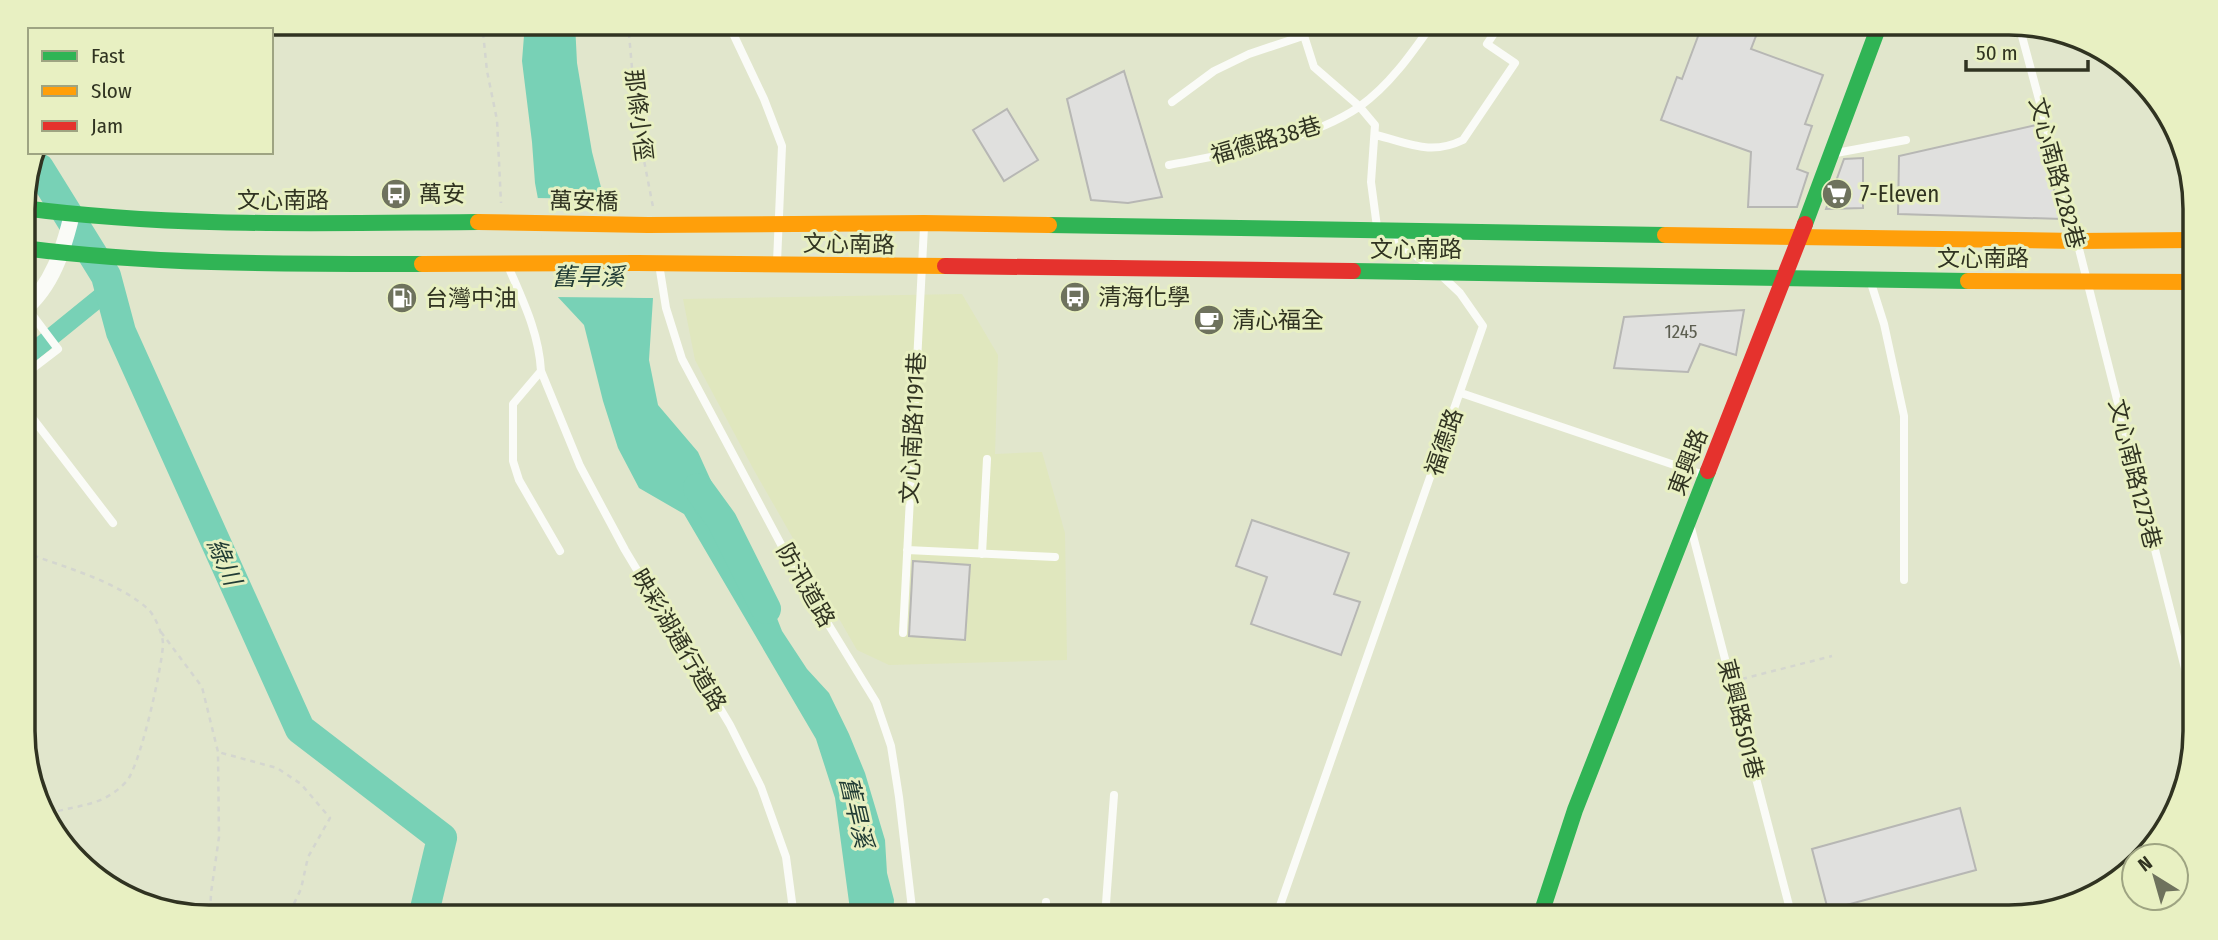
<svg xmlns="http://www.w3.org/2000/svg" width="2218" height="940" viewBox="0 0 2218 940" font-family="'Fira Sans Condensed','Noto Sans TC',sans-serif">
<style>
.built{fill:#e0e7be}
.water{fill:#78d1b6}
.pier{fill:#e1e6cc}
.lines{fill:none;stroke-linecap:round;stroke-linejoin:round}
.canal{stroke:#78d1b6;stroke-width:18}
.river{stroke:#78d1b6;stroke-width:30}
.building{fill:#e0e0de;stroke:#b7b7b4;stroke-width:2}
.path{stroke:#d4d6cf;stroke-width:2.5;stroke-dasharray:5 5;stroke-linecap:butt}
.lane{stroke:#fafbf7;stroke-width:8}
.street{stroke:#fafbf7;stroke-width:16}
.fast{stroke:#30b455;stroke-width:16}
.slow{stroke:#ff9f0a;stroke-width:16}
.jam{stroke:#e5322d;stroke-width:16}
.labels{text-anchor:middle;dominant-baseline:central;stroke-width:6;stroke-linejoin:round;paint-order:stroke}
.number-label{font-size:19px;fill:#5c5e50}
.street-label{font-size:23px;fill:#303321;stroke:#e8f0c2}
.poi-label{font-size:23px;fill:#303321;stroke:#e8f0c2;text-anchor:start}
.water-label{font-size:24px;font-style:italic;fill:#213c35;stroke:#e8f0c2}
.rim{fill:none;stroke:#303321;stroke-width:3.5}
</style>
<rect width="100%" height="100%" fill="#e1e6cc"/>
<path class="built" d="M962,294L998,355L995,454L1042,452L1065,533L1067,660L889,665L857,650L755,472L695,360L683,299Z"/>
<path class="water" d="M525,23H575L577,63L592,152L629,297L653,298L649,360L658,405L698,452L712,483L732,552L771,603L782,631L807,669L829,693L849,734L865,773L885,840L887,873L894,900L893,917H851L835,798L816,739L684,514L639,488L618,448L603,401L584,325L556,295L535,183L532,142L522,61Z"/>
<path class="pier" d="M534,198L608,199L632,294L654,295L655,298L553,297Z"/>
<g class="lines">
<path class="canal" d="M24,359L109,290"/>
<path class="river" d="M32,165L39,168L106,276L121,332L300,729L442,838L423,917
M698,488L722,521L766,609"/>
</g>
<path class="building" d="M1703,23H1761L1751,49L1823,75L1805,124L1812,126L1797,169L1808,173L1797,207H1748L1751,152L1661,120L1677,77L1682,79Z
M1124,71L1162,197L1128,203L1091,200L1067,99Z
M1007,109L1038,160L1004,181L973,130Z
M2036,125L2062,219L1898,214L1899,156Z
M1863,158V208L1826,209L1844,159Z
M1744,310L1736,355L1700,344L1688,372L1614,368L1624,317Z
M1252,520L1349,553L1334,594L1360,602L1341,655L1251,624L1267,577L1236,566Z
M913,561L970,565L965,640L909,636Z
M1960,808L1976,870L1828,910L1812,849Z"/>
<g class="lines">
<path class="path" d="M482,23L487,71L497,120L501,203
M628,23L637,124L653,207
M24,552C63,567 118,581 149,610C155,616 163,635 163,644C162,668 140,767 126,782C101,808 77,804 49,814
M161,632L202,687L218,752L219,837L211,893L210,917
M1742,679L1832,656
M211,905L289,914L301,889L308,857L330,818L301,784L277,768L218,752"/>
<path class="lane" d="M728,23L764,99L782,146L777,262
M1300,23L1314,67L1359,106L1375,125L1371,182L1377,227
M2019,25L2077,241L2195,708
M1172,102L1214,71L1249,54L1303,36
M1376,135C1409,143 1430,156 1463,140L1515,63L1487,44L1501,23
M1836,153L1906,140
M1169,165C1230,153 1307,142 1359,107C1390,85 1412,53 1433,23
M1387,235L1430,266
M659,264L666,308L682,359L792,565L876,702L891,746L899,797L913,917
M508,266C523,301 539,333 541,371L513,404V461L519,480L560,551
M1871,283L1884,324L1904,416V580
M541,371L580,466L625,550L730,725L761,787L786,857L794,917
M24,375L58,349L27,308
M1461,393L1704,475
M24,407L113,523
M1691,528L1792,917
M907,550L1055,557
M982,554L987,459
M903,633L924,227
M1045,917L1046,902
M1105,917L1114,795
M1276,917L1483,326L1460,293L1443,277"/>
<path class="street" d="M23,310C52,287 64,248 72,214"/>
<path class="fast" d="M23,208C174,228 326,223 478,222
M1805,224L1880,23
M1049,225L1665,235
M23,248C155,265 289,264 422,264
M1353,271L1968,281
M1540,917L1575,810L1708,471"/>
<path class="slow" d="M478,222L648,225L924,223L1049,225
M1665,235L2077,241L2194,240
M422,264L637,263L945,266
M1968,281L2194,282"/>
<path class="jam" d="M945,266L1353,271
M1708,471L1805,224"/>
</g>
<defs>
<g id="bus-disc" transform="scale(1.575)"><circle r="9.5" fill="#6e725d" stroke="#e8f0c2"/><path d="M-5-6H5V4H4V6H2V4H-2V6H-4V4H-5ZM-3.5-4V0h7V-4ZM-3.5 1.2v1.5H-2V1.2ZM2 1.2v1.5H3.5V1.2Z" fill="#fff"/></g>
<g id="supermarket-disc" transform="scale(1.575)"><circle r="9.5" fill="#6e725d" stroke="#e8f0c2"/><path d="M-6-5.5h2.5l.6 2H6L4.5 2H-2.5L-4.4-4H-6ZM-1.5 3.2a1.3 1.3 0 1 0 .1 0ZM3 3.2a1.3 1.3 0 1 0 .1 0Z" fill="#fff"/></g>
<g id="fuel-disc" transform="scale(1.575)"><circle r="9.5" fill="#6e725d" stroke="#e8f0c2"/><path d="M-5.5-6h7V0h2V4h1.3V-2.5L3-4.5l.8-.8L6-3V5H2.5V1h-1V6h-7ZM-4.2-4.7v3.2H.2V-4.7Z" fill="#fff"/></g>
<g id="cafe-disc" transform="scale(1.575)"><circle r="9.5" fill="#6e725d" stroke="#e8f0c2"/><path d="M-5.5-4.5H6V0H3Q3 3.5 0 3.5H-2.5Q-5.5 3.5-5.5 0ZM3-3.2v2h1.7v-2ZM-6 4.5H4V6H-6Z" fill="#fff"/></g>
</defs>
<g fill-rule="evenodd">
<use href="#bus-disc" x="396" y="194"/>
<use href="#supermarket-disc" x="1837" y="194"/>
<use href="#bus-disc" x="1075" y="297"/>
<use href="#fuel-disc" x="402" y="298"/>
<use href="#cafe-disc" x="1209" y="320"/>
</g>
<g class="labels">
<g class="number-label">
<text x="1681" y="331">1245</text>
</g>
<g class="street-label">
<text transform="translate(639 115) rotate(83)">那條小徑</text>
<text transform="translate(1266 140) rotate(-16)">福德路38巷</text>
<text transform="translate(2057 173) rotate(75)">文心南路1282巷</text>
<text x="283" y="200">文心南路</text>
<text transform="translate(584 201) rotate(1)">萬安橋</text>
<text transform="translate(849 244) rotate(1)">文心南路</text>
<text x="1416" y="249">文心南路</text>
<text x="1983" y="258">文心南路</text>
<text transform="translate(913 428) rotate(-87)">文心南路1191巷</text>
<text transform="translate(1444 442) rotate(-71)">福德路</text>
<text transform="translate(1688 462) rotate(-69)">東興路</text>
<text transform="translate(2135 474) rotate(76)">文心南路1273巷</text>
<text transform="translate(806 585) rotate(60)">防汛道路</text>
<text transform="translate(679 640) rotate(59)">映彩湖通行道路</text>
<text transform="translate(1741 719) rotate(76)">東興路501巷</text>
</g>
<g class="poi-label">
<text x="419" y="194">萬安</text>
<text x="1860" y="194">7-Eleven</text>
<text x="1098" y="297">清海化學</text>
<text x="425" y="298">台灣中油</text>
<text x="1232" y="320">清心福全</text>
</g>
<g class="water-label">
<text x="588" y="277">舊旱溪</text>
<text transform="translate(224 562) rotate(66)">綠川</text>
<text transform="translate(856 812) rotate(77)">舊旱溪</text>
</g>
</g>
<path d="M0 0H2218V940H0ZM209 35H2009A174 174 0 0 1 2183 209V731A174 174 0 0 1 2009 905H209A174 174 0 0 1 35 731V209A174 174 0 0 1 209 35Z" fill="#e8f0c2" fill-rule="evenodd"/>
<path class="rim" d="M209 35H2009A174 174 0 0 1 2183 209V731A174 174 0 0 1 2009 905H209A174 174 0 0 1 35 731V209A174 174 0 0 1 209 35Z"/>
<rect x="28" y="28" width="245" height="126" fill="#e8f0c2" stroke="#9ea482" stroke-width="2"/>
<rect x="42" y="51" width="35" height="10" fill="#30b455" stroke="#9ea482" stroke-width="2"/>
<text x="91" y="63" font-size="21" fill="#303321">Fast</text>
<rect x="42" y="86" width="35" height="10" fill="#ff9f0a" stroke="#9ea482" stroke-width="2"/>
<text x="91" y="98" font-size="21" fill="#303321">Slow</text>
<rect x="42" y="121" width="35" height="10" fill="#e5322d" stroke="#9ea482" stroke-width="2"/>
<text x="91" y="133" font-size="21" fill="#303321">Jam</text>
<g transform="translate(2155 877) rotate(323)"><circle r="33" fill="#e8f0c2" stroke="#9ea482" stroke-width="2"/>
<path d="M0-5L12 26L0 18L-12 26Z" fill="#6e725d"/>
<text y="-10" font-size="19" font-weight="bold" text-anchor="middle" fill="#303321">N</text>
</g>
<path d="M1966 60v10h122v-10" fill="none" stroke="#303321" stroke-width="3.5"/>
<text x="1976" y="60" font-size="21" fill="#303321" stroke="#e8f0c2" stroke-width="5" paint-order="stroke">50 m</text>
</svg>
